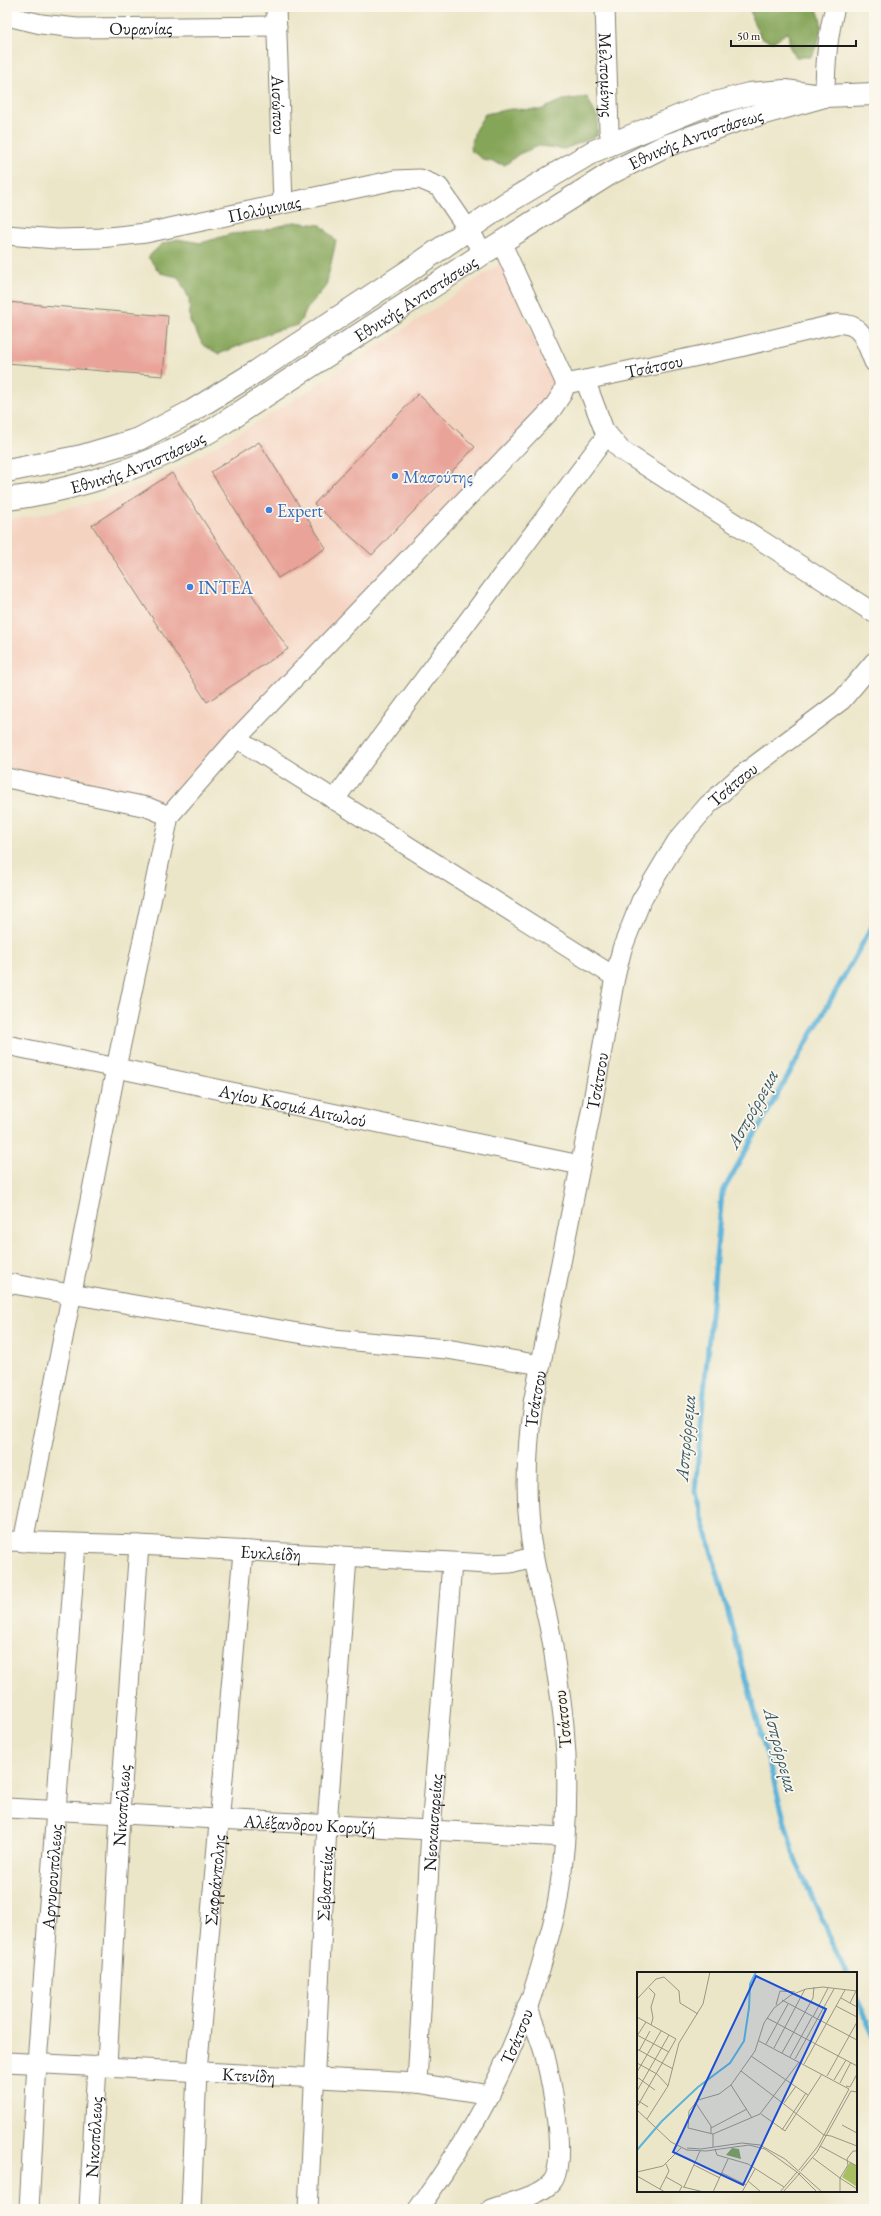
<svg xmlns="http://www.w3.org/2000/svg" width="881" height="2216" viewBox="0 0 881 2216" font-family="'EB Garamond',serif">
<style>
.built{fill:#f5d3c1}
.forest{fill:#85a559;stroke:#50603a}
.lines{fill:none;stroke-linecap:round;stroke-linejoin:round}
.stream{stroke:#5db3d9;stroke-width:5}
.building{fill:#e9a398}
.minor-casing{stroke:#848172;stroke-width:21}
.major-casing{stroke:#848172;stroke-width:24}
.minor{stroke:#fff;stroke-width:19}
.major{stroke:#fff;stroke-width:22}
.shop-dot{fill:#3f7fe0;stroke:#fbf7ec;stroke-width:1.5}
.labels{text-anchor:middle;dominant-baseline:central;stroke-width:3.5;stroke-linejoin:round;paint-order:stroke}
.street-label{font-size:18px;fill:#1c1c1c;stroke:#fbf7ec}
.shop-label{font-size:18px;fill:#366cbe;stroke:#fbf7ec;text-anchor:start}
.water-label{font-size:19px;font-style:italic;fill:#365868;stroke:#fbf7ec}
.inset-river{fill:none;stroke:#5db3d9;stroke-width:2}
.inset-road{fill:none;stroke:#999584;stroke-width:1}
.view{fill:#1d4ed8;fill-opacity:0.15;stroke:#1d4ed8;stroke-width:2}
.inset-edge{fill:none;stroke:#1c1c1c;stroke-width:2}
</style>
<rect width="100%" height="100%" fill="#fbf7ec"/>
<filter id="ink" filterUnits="userSpaceOnUse"><feTurbulence type="fractalNoise" baseFrequency=".025" numOctaves="2"/><feDisplacementMap in="SourceGraphic" scale="8" xChannelSelector="R" yChannelSelector="G"/><feConvolveMatrix kernelMatrix="1 2 1 2 8 2 1 2 1" color-interpolation-filters="sRGB"/></filter>
<filter id="wash" filterUnits="userSpaceOnUse"><feTurbulence type="fractalNoise" baseFrequency=".012" numOctaves="4" result="noise"/><feDisplacementMap in="SourceGraphic" scale="16" xChannelSelector="R" yChannelSelector="G"/><feGaussianBlur stdDeviation="0.9" result="paint"/><feColorMatrix in="noise" values="0 0 0 0 0 0 0 0 0 0 0 0 0 0 0 0 0 1.4 0 .05"/><feComposite in="paint" operator="in"/></filter>
<g filter="url(#wash)">
<rect width="100%" height="100%" fill="#ece6c9"/>
<path class="built" d="M501,263L559,392L529,426L163,801L7,769V520L39,515L100,500L145,484L183,465L273,413L397,334Z"/>
<path class="forest" d="M750,7H816C826,27 820,39 811,57H796L790,48L788,32L773,42L761,38L752,19Z
M587,97L598,119L597,136L564,149L539,146L519,154L505,165L484,160L470,150L475,130L485,114L511,109L540,110L563,100Z
M294,222L321,225L336,241L326,286L309,306L298,325L275,331L219,354L203,345L190,321L189,298L178,277L160,273L148,257L162,244L177,239L201,243L231,234L262,231Z"/>
<g class="lines">
<path class="stream" d="M846,1973L795,1859L695,1491L722,1193L874,923
M856,1996L874,2036"/>
</g>
<g id="blocks">
<path class="building" d="M7,302L168,316L163,376L7,363Z
M418,394L475,447L372,555L314,504Z
M259,442L326,548L278,578L211,472Z
M172,473L288,649L207,702L92,525Z"/>
</g>
</g>
<g filter="url(#ink)">
<use href="#blocks" fill-opacity="0" stroke="#848172" stroke-width="1"/>
<g class="lines">
<g class="minor-casing">
<g id="minor">
<path id="s1" d="M276,7L283,203"/>
<path id="s2" d="M605,7L609,130L612,143"/>
<path id="s3" d="M7,16L41,24L77,28L277,26"/>
<path d="M825,96C825,66 827,37 835,7"/>
<path id="s4" d="M7,235L56,239L100,238L146,233L395,180L420,179L439,187L484,253"/>
<path id="s5" d="M501,242L566,384L736,348L836,324C863,322 865,341 874,362"/>
<path d="M585,380L604,430L621,450L874,613"/>
<path d="M237,738L615,977"/>
<path d="M7,778L147,807L169,816"/>
<path d="M334,800L607,435"/>
<path id="s6" d="M7,1045L580,1165"/>
<path d="M7,1283L333,1339L447,1349L541,1365"/>
<path id="s7" d="M7,1541L139,1545L489,1564L510,1563L533,1557"/>
<path d="M23,1542L116,1068L169,816L237,738L552,409L562,394L566,384"/>
<path id="s8" d="M7,1808L564,1837"/>
<path id="s9" d="M7,2062L417,2083L490,2095"/>
<path id="s10" d="M107,2066L120,1813L139,1545"/>
<path id="s11" d="M417,2083L431,1830L452,1563"/>
<path id="s12" d="M29,2209L37,2063L76,1544"/>
<path id="s13" d="M89,2209L97,2065"/>
<path id="s14" d="M191,2209L197,2072L243,1552"/>
<path id="s15" d="M308,2209L327,1825L347,1558"/>
<path id="s16" d="M418,2209C477,2129 524,2037 548,1940C552,1927 556,1913 558,1899C567,1843 569,1782 564,1726C562,1702 557,1678 554,1654C550,1622 540,1591 534,1559C524,1508 526,1453 533,1403L591,1112L615,977L622,949L641,901L677,841L708,805L738,778L842,700L874,662"/>
<path d="M491,2209C508,2203 541,2196 552,2182C568,2163 551,2080 545,2056C541,2039 533,2023 527,2006"/>
</g>
</g>
<g class="major-casing">
<g id="major">
<path d="M7,471L82,456L139,439L192,411L257,371L404,274L505,204L594,151L704,106L749,94L785,91L814,95"/>
<path id="s17" d="M7,499C59,493 123,474 170,452C186,445 201,436 216,428L484,253L611,173L663,147L736,121L825,96L874,94"/>
</g>
</g>
<use href="#minor" class="minor"/>
<use href="#major" class="major"/>
</g>
</g>
<g class="shop-dot">
<circle cx="395" cy="476" r="4"/>
<circle cx="269" cy="510" r="4"/>
<circle cx="190" cy="587" r="4"/>
</g>
<g class="labels">
<g class="street-label">
<text stroke="none"><textPath href="#s3" startOffset="135">Ουρανίας</textPath></text>
<text stroke="none"><textPath href="#s2" startOffset="68">Μελπομένης</textPath></text>
<text stroke="none"><textPath href="#s1" startOffset="98">Αισώπου</textPath></text>
<text stroke="none"><textPath href="#s17" startOffset="784">Εθνικής Αντιστάσεως</textPath></text>
<text stroke="none"><textPath href="#s4" startOffset="260">Πολύμνιας</textPath></text>
<text stroke="none"><textPath href="#s17" startOffset="460">Εθνικής Αντιστάσεως</textPath></text>
<text stroke="none"><textPath href="#s5" startOffset="246">Τσάτσου</textPath></text>
<text stroke="none"><textPath href="#s17" startOffset="136">Εθνικής Αντιστάσεως</textPath></text>
<text stroke="none"><textPath href="#s16" startOffset="1507">Τσάτσου</textPath></text>
<text stroke="none"><textPath href="#s16" startOffset="1171">Τσάτσου</textPath></text>
<text stroke="none"><textPath href="#s6" startOffset="292">Αγίου Κοσμά Αιτωλού</textPath></text>
<text stroke="none"><textPath href="#s16" startOffset="847">Τσάτσου</textPath></text>
<text stroke="none"><textPath href="#s7" startOffset="264">Ευκλείδη</textPath></text>
<text transform="translate(562 1719) rotate(-96)">Τσάτσου</text>
<text stroke="none"><textPath href="#s10" startOffset="261">Νικοπόλεως</textPath></text>
<text stroke="none"><textPath href="#s11" startOffset="261">Νεοκαισαρείας</textPath></text>
<text stroke="none"><textPath href="#s8" startOffset="303">Αλέξανδρου Κορυζή</textPath></text>
<text stroke="none"><textPath href="#s12" startOffset="333">Αργυρουπόλεως</textPath></text>
<text stroke="none"><textPath href="#s14" startOffset="330">Σαφράνπολης</textPath></text>
<text stroke="none"><textPath href="#s15" startOffset="326">Σεβαστείας</textPath></text>
<text stroke="none"><textPath href="#s16" startOffset="199">Τσάτσου</textPath></text>
<text stroke="none"><textPath href="#s9" startOffset="242">Κτενίδη</textPath></text>
<text stroke="none"><textPath href="#s13" startOffset="72">Νικοπόλεως</textPath></text>
</g>
<g class="shop-label">
<text x="403" y="476">Μασούτης</text>
<text x="277" y="510">Expert</text>
<text x="198" y="587">INTEA</text>
</g>
<g class="water-label">
<text transform="translate(752 1109) rotate(-61)">Ασπρόρρεμα</text>
<text transform="translate(685 1438) rotate(-85)">Ασπρόρρεμα</text>
<text transform="translate(781 1750) rotate(75)">Ασπρόρρεμα</text>
</g>
</g>
<g transform="translate(637 1972)">
<rect width="220" height="220" fill="#ece6c9"/>
<path d="M213,190L220,194V215L205,205Z" fill="#a7be63"/>
<path d="M95,176L102,177L104,187L89,183Z" fill="#85a559"/>
<path class="inset-river" d="M25,149L61,115L93,91L107,69L112,36L113,12L119,0M0,178L25,149"/>
<path class="inset-road" d="M12,16L18,22L14,35L16,46L14,53M204,26L220,35M0,27L19,7L27,5L42,19L43,31L61,42M145,28L220,68M213,31L219,19M139,33L143,19L158,20M199,34L220,45M0,45L39,67M176,45L191,16M130,46L220,94M0,63L32,80M0,64L9,50M122,69L212,117L181,174L162,198M129,72L151,32M137,76L168,17M0,77L36,97M2,79L13,59M145,81L176,26L177,15M114,84L171,123M153,85L175,45M158,87L197,17M0,91L20,102L31,114M167,92L208,18M104,99L187,163L194,164M0,100L24,59M190,104L220,50M0,105L18,118M197,108L209,88M203,111L214,90M94,113L115,146M209,114L213,115L220,102M0,119L32,63M0,128L11,135M58,130L74,154V161M147,131L159,114M0,135L39,67M0,138L34,170L50,178L69,179L112,173L128,177L160,200L180,220M124,142L148,159L185,102M10,147L31,114L42,71L66,32L73,0M205,153L220,161M74,156L110,137M145,158L169,121M76,162L123,142L162,90M194,164L220,174M183,174L220,194M76,175V162L51,156L52,139L61,128L82,122L94,113L118,79L127,51L137,36L154,23L169,17L186,15L220,19M50,176L64,177L105,171L123,173L148,187L185,220M78,177L80,183L111,192L147,215M220,179H216L210,187L211,193L203,206L220,217M176,186L203,206V220M57,193L83,206M164,199L180,180L214,119L220,120M0,200L26,194L44,176M85,201L109,213M0,204L28,220M29,205L45,214L42,220M111,209L124,220M46,215L67,220M47,215L63,179M23,217L32,199L29,192M76,220L91,187M105,220L118,197M143,220L160,200M146,220L163,201"/>
<path class="view" d="M119,4L189,37L106,213L36,180Z"/>
<rect width="220" height="220" class="inset-edge"/>
</g>
<rect width="881" height="2216" fill="none" stroke="#fbf7ec" stroke-width="24"/>
<path d="M731 40v6h125v-6" fill="none" stroke="#1c1c1c" stroke-width="2"/>
<text x="737" y="40" font-size="12" fill="#1c1c1c" stroke="#fbf7ec" stroke-width="3" paint-order="stroke">50 m</text>
</svg>
